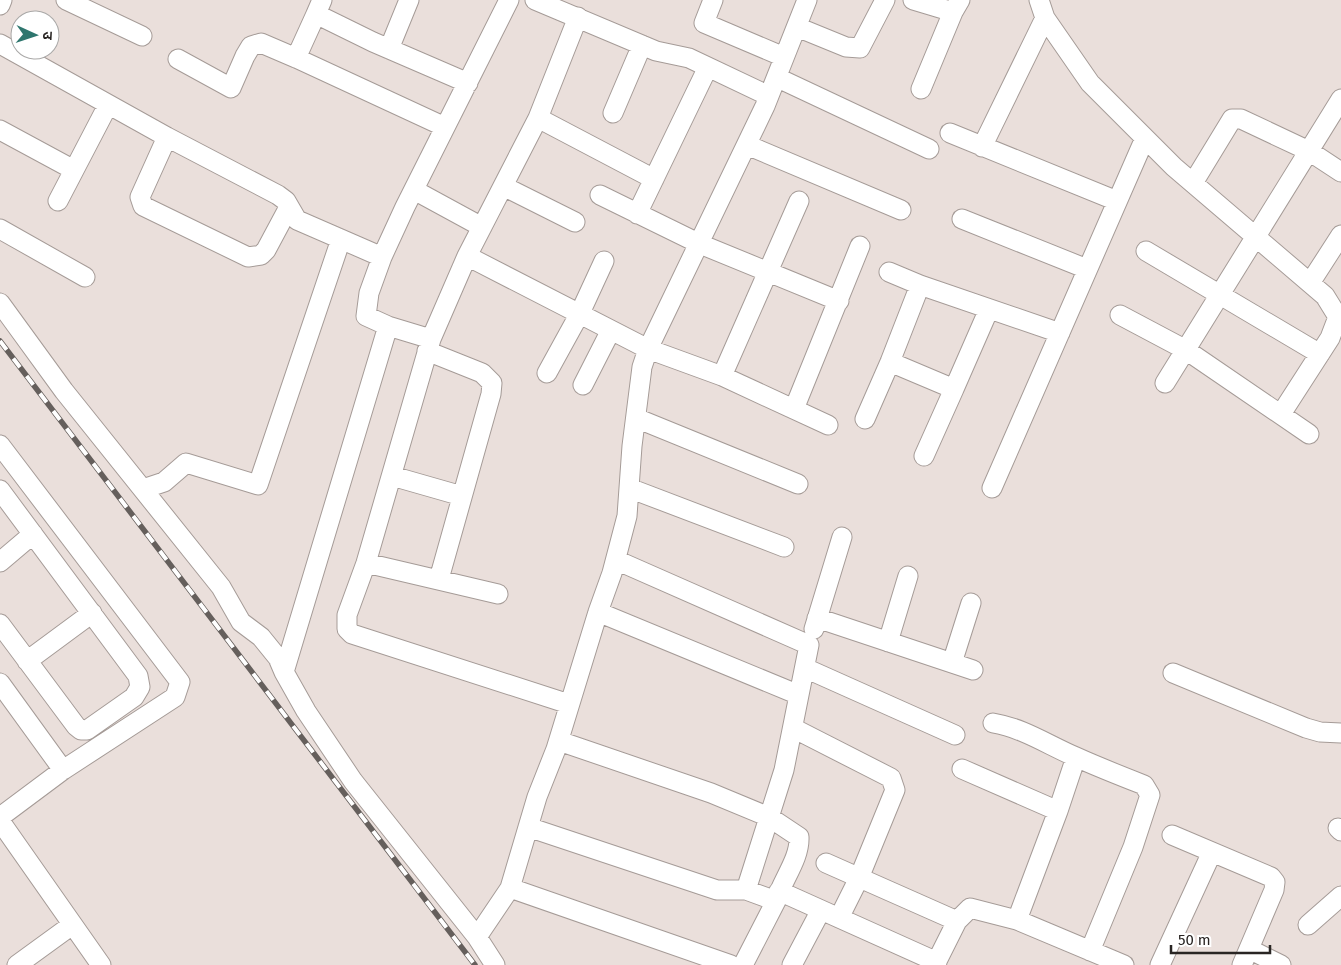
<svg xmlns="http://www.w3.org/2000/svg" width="1341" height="965" viewBox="0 0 1341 965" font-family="'Fira Sans','Noto Sans Devanagari',sans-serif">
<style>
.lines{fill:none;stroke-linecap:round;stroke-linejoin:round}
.minor-casing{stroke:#a59b97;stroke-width:21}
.minor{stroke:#fff;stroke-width:19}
.rail-casing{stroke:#655f5c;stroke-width:5.5}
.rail{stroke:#fff;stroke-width:4;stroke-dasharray:11;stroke-linecap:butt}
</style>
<rect width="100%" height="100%" fill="#eadfdb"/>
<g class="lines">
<g class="minor-casing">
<path id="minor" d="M66,0L142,36
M322,0L316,14L373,42L468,83
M535,0L656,51L689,58L769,96
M713,0L704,23L784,57
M913,0L953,12
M1039,0L1045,18L1090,83L1174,167L1325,296L1338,317L1330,338L1281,414
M0,5L2,0
M797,27L846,47L860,48L885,0
M0,44L167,137L278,195L286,201L297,220L382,257
M389,49L409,0
M296,58L316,14
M178,59L231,88L245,56L251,46L261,43L296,58L445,127
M778,78L929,149
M921,89L953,12L960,0
M613,113L642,45
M538,118L654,179
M0,130L74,170
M950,133L1117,201
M167,137L140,197L143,206L248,257L261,255L266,250L289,207
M747,145L901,210
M982,147L1045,18
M1193,183L1232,119H1241L1309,151L1341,172
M503,186L575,222
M414,190L482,227
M600,195L700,244L839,301
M58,201L108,105
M637,214L708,67
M962,219L1087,269
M0,229L85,277
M1146,251L1320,354
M467,256L648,349L722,376L828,425
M889,272L920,285
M1310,283L1341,235
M0,303L64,391L221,587L241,622L261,637L278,658L284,672L306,711L353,781L477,937L495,965
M1120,315L1186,350L1309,434
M431,339L388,326L366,316L369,293L382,257L405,207L509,0
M427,351L482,373L492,383L491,394L439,579
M890,362L954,389L924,456
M547,373L580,313L604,261
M722,376L799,201
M1165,383L1341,99
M583,385L611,330
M954,389L989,309
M794,409L860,246
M636,418L798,484
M865,419L890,362L920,285L1060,333
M0,445L180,682L175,697L63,770L0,817
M392,476L462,496
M629,488L784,547
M992,488L1145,138
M143,489L164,482L186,463L258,485L341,239
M0,490L138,676L140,687L134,697L87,730H81L76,726L0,624
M616,560L809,645L799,695
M0,562L33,534
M366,563L498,594
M598,612L799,695L784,770L746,890L776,901
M817,618L973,670
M814,629L842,537
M888,642L908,576
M27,661L92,613
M952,663L971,603
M805,668L955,735
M284,672L388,326
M1173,673L1306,728L1320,732L1341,733
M0,683L63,770
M569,704L352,634L347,629V615L366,563L431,339L467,256L538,118L578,17
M993,723C1023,728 1048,745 1076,757C1098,767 1121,776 1144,785L1150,795L1133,847L1090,951
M793,728L891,778L895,790L859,878L839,918
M559,741L711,793L769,817L799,837C800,859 782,880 776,901L743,965
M962,769L1058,811
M0,821L101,965
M528,827L717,890H746
M1338,828L1341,831
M1172,835L1271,877L1275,882L1274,890L1242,965
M826,863L957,921
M510,888L731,965
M779,891L937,962
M1017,920L1058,811L1076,757
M1308,925L1341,896
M477,937L510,888L537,797L556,749L598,612L612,573L627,516L632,446L642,367L648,349L765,106L807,0
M1249,949L1281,965
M17,965L72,925
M792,965L821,910
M935,965L957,921L970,908L1017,920L1124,965
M1160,965L1212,852"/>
</g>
<use href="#minor" class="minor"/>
<g class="rail-casing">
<path id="rail" d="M0,341L475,965"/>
</g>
<use href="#rail" class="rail"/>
</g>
<g transform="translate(35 35) rotate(93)"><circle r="24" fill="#ffffff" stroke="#a9a8a7"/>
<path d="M0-4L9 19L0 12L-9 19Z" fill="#2e766e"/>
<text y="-8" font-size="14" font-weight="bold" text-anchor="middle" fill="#292523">उ</text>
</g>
<path d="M1171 945v8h99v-8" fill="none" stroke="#292523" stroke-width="2.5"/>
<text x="1178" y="945" font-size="15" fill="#292523" stroke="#ffffff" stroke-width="4" paint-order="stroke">50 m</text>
</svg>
